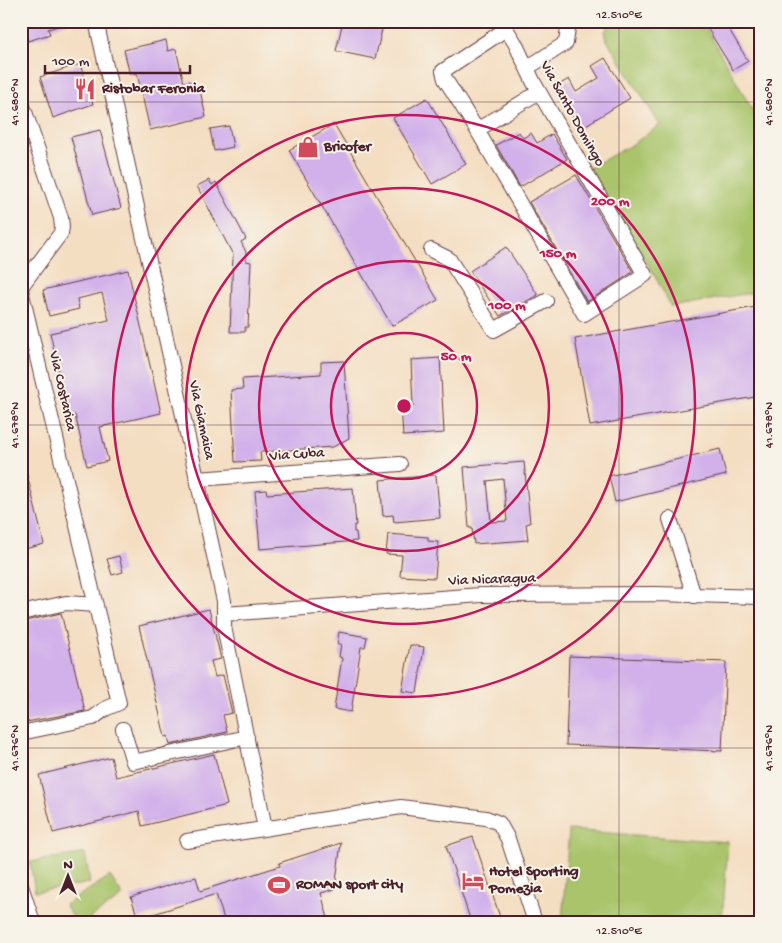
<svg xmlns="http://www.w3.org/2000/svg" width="782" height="943" viewBox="0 0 782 943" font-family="'Gochi Hand',sans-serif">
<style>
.green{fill:#a9c46b;stroke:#7a724b}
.building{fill:#d2b1ea;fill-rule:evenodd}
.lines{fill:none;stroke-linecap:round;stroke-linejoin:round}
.minor-casing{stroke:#643c42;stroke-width:16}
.minor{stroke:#fff;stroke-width:14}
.ticks{fill:none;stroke:#4a1f2b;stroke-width:1;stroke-opacity:0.45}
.ring{fill:none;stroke:#c2185b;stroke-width:2.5}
.labels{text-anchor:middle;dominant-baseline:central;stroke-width:4;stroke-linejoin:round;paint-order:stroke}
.poi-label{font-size:15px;font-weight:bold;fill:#4a1f2b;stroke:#f7f3e8;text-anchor:start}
.street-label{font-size:15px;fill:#4a1f2b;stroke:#f7f3e8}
.centre{fill:#c2185b;stroke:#f7f3e8;stroke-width:2.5}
.ring-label{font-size:15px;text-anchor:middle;font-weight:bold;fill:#c2185b;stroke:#f7f3e8;stroke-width:4;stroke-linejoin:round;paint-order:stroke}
.neatline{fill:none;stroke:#4a1f2b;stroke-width:2}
.ticks-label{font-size:12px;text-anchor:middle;fill:#4a1f2b}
</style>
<rect width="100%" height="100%" fill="#f7f3e8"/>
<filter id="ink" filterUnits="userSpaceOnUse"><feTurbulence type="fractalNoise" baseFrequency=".02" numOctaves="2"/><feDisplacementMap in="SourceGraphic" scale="10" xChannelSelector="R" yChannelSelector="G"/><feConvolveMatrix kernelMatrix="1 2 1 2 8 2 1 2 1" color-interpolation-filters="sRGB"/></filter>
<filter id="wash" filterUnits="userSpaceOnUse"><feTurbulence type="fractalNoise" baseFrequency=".0096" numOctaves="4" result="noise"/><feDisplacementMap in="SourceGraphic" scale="20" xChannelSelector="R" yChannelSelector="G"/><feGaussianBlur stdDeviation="1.12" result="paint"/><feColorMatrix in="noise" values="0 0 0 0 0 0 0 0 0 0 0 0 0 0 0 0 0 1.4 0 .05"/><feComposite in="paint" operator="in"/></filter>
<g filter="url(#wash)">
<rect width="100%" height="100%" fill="#f4dec2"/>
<path class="green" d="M606,21H702L761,125V291L671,307L655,276L589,168L633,144L660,125L605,37V31L608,27L609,23Z
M569,830L728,842L722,922H562Z
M85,853L90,883L35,892L30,862Z
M110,876L123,896L84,922H76L65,905Z"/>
<g id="blocks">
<path class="building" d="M29,21H68V23L48,29L50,34L28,41L22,24Z
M343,21H384L375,59L336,51Z
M703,21H724L748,61L733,70Z
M166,40L168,51L176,49L184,83L193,81L194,87L199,86L206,117L150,130L137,73L130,75L124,50Z
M605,58L630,98L581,128L555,87L569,79L576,92L599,78L592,66Z
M80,64L93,104L53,118L40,77Z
M427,98L466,164L432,184L393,118Z
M334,124L438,300L392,326L289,150Z
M229,126L233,147L214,151L210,129Z
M100,130L121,208L92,215L71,137Z
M519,132L523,138L531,133L537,143L552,134L567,159L520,187L496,145Z
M576,175L633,272L587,302L529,202Z
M209,180L212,185L216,182L246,239L241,242L246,252V261L251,262L248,327H245V332H230L233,255L197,186Z
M506,247L538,295L500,316L470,271Z
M128,270L161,413L100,427L108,461L87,466L75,415L69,416L50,333L109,320L102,293L77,299L79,309L49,316L43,290Z
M761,306V396L590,426L575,339Z
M440,358L444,433L403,436L401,406H413L411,360Z
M344,361L349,438L333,447L260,452L261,461L235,462L231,390L243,389L242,379L321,374V362Z
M720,449L726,475L615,502L609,476Z
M21,462H24L44,544L21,550Z
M524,462L530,523L526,524L528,540L474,544L472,528H469L464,467ZM503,479L507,521L491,522L487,481Z
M436,475L440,518L394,522L393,515L383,516L380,480Z
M353,488L356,525H354V532H356L357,541L260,549L255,491L266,490L267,494Z
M388,534L428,537V541L438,542L435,578L400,576L402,555L386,554Z
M119,556L123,572L112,575L107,559Z
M209,609L221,659L211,661L215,677L223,675L232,713L223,715L227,732L170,745L168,736L165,737L139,626Z
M61,613L85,711L21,723V622Z
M339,632L367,637L365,647H361L351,712L334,709L342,658L339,657L341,644H337Z
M410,645L424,647L417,693L402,691Z
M569,656L726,662L722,751L566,745Z
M214,754L227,805L142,826L139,811L53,833L39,775L111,757L116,777Z
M473,837L500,917L484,922H471L446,846Z
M341,843L335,889L321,893L329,922H245L243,917L225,922L216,894L138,919L131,897L196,877L200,891L280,866L279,863Z"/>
</g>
</g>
<g filter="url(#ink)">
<use href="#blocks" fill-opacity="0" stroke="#643c42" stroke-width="1"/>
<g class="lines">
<g class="minor-casing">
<path id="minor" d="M96,21L224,601V627L265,828
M501,21L515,43L534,83L645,275L584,314L477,130L445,79L443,71L506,29
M527,68L566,43L569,21
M21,100L61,218L62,227L61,233L23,284L21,290L119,703L105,709L93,718L21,733
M477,130L539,92
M431,250L449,259L494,330L546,301
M197,479L400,464
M670,519L694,596
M21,613L66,603L96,605
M224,614L481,595L656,594L761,597
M123,729L133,762L247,737
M187,841L401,807L486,818L499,823L508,839L535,922
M21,886L33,922"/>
</g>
<use href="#minor" class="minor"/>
</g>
</g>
<path class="ticks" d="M619,21V922M21,102H761M21,425H761M21,748H761"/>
<g class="ring">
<circle cx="404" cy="406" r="73"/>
<circle cx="404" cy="406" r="145"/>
<circle cx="404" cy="406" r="218"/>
<circle cx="404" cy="406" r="291"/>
</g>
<defs>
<g id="restaurant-bare" transform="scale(1.725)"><path d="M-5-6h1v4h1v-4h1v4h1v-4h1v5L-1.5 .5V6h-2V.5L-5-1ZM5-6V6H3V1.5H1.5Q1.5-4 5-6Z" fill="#d1495b" stroke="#f7f3e8" stroke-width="2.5" paint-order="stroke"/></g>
<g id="shop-bare" transform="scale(1.725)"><path d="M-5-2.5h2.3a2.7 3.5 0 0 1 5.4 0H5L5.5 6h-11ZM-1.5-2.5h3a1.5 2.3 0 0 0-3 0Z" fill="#d1495b" stroke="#f7f3e8" stroke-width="2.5" paint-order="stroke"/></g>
<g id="hotel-bare" transform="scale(1.725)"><path d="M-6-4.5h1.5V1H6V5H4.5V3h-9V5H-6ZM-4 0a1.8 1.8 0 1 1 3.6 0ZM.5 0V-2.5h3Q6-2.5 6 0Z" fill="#d1495b" stroke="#f7f3e8" stroke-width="2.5" paint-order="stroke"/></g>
<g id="stadium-bare" transform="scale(1.725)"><path d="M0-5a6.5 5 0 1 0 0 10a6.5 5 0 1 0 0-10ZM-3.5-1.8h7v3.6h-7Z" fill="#d1495b" stroke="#f7f3e8" stroke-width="2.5" paint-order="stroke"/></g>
</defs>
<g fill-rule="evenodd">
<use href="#restaurant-bare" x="85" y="89"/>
<use href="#shop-bare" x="308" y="147"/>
<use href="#hotel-bare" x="473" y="881"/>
<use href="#stadium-bare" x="279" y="885"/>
</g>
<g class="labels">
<g class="poi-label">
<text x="102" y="89">Ristobar Feronia</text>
<text x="324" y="147">Bricofer</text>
<text x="489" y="872">Hotel Sporting<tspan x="489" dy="17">Pomezia</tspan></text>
<text x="296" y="885">ROMAN sport city</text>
</g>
<g class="street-label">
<text transform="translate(572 114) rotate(61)">Via Santo Domingo</text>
<text transform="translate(62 391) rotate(77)">Via Costarica</text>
<text transform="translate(201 420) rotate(78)">Via Giamaica</text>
<text transform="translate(297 455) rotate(-4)">Via Cuba</text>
<text transform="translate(492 580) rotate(-2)">Via Nicaragua</text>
</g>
</g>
<circle cx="404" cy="406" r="8" class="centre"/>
<g class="ring-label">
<text x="610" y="205">200 m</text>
<text x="558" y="257">150 m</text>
<text x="507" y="309">100 m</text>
<text x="456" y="360">50 m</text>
</g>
<rect width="782" height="943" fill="none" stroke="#f7f3e8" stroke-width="55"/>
<g transform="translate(68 876)" stroke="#f7f3e8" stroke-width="4" paint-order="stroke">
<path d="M0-4L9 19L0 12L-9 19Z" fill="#4a1f2b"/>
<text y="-8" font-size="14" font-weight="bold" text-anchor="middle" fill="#4a1f2b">N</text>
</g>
<path d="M45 65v8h145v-8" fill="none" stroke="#4a1f2b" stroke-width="2.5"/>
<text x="52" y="65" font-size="15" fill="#4a1f2b" stroke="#f7f3e8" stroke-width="4" paint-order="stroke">100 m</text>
<rect x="28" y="28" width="726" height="888" class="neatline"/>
<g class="ticks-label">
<text x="619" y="18">12.510°E</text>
<text transform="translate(14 102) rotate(-90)" y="4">41.680°N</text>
<text transform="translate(768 102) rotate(-90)" y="4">41.680°N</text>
<text transform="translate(14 425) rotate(-90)" y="4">41.678°N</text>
<text transform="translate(768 425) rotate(-90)" y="4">41.678°N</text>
<text transform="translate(14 748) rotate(-90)" y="4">41.676°N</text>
<text transform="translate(768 748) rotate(-90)" y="4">41.676°N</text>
<text x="619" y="934">12.510°E</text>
</g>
</svg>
